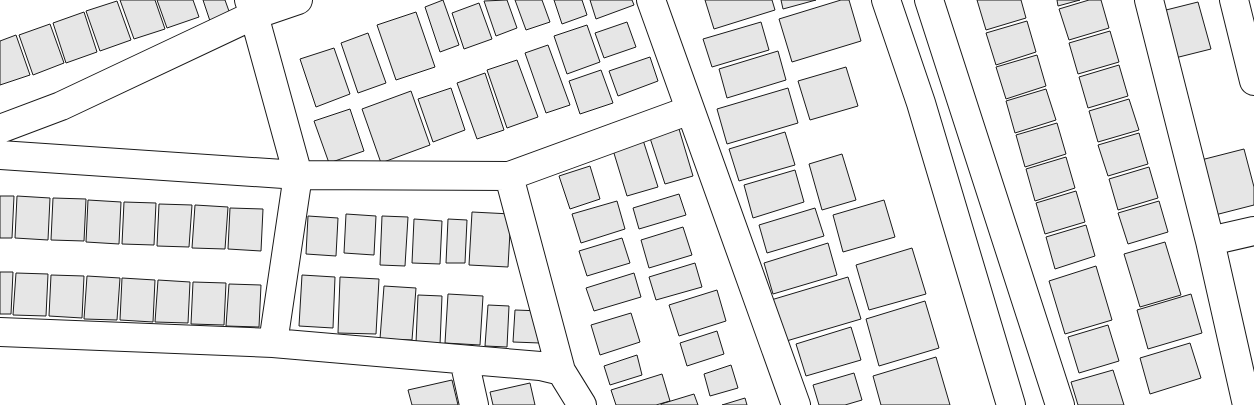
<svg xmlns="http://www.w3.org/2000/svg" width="1254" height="405" viewBox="0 0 1254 405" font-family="'Asap Condensed',sans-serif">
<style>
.building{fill:#e6e6e6;stroke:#1a1a1a}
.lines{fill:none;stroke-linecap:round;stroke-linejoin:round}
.minor-casing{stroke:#1a1a1a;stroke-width:30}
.minor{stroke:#fff;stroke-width:28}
</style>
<rect width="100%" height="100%" fill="#fff"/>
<path class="building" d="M120,0H155L165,29L134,39Z
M157,0H193L199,17L167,28Z
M203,0H225L230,14L210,21Z
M443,0L459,45L440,52L425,7Z
M507,0L517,28L496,36L484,1Z
M515,0H542L550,22L526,30Z
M554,0H582L587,15L562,24Z
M590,0H632L634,5L596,19Z
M705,0H772L775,10L714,29Z
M781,0H816L783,9Z
M841,0H849L861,41L792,62L779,19Z
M977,0H1021L1026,18L986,30Z
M1057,0H1080L1058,6Z
M1089,0H1101L1109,28L1069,40L1059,9Z
M117,1L131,40L100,51L86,11Z
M1198,2L1211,49L1171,59L1158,12Z
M479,3L492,39L464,49L452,13Z
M84,12L97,52L66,63L53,23Z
M416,12L435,67L396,80L377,25Z
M1027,21L1036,52L996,65L986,33Z
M627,22L636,47L604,58L595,33Z
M761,22L769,50L712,67L703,39Z
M50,24L64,63L33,75L19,35Z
M587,25L600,62L567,74L554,36Z
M1110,31L1119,62L1078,74L1069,43Z
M368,33L386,83L358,93L341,43Z
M16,35L30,75L0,85V41Z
M548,45L570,105L546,113L525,53Z
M334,48L350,94L316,107L300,59Z
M778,51L786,80L727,98L719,69Z
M1037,55L1046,86L1006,99L996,67Z
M650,57L658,81L618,96L609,71Z
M517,60L538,117L507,128L487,70Z
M1119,65L1128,96L1088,108L1079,77Z
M846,67L858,106L810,120L798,81Z
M601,70L613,103L580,114L569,81Z
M485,73L504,130L477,139L457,83Z
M451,88L465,130L433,142L418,99Z
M788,88L798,123L727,144L717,109Z
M1046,89L1056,120L1015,133L1006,101Z
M411,91L430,145L381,163L362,109Z
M1129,99L1139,130L1098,142L1089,111Z
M350,109L364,151L329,163L314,121Z
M1057,123L1066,154L1025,167L1016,135Z
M679,129L693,176L665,184L650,138Z
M785,132L795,165L739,181L729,149Z
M1139,133L1148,164L1108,176L1098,145Z
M643,140L658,187L627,196L613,150Z
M1244,149L1254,187V205L1215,215L1201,160Z
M842,154L856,200L822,210L809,164Z
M1066,157L1075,188L1035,201L1026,169Z
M590,166L600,199L570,209L559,176Z
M1149,167L1158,198L1118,210L1109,179Z
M795,170L804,202L753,218L744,185Z
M1076,191L1085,222L1045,234L1036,203Z
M679,194L686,215L639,229L633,208Z
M0,196H14L12,238H0Z
M17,196L50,198L48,240L15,238Z
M53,198L86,199L84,241L51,240Z
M88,200L121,202L119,244L86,242Z
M884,200L895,237L843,252L833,215Z
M617,201L625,229L581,243L572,214Z
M1159,201L1168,232L1128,244L1118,213Z
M124,202L156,203L154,245L122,244Z
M159,204L192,205L189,247L157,246Z
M195,205L228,207L225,249L192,248Z
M230,208L263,209L261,251L228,249Z
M815,208L824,236L767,253L759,225Z
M472,212L511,214L508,267L469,265Z
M346,214L376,216L374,255L344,253Z
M308,216L338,218L336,256L306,254Z
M382,216L408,217L405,266L380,265Z
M414,219L442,221L440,264L412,263Z
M448,219L467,220L465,263H446Z
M1086,225L1095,256L1055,269L1046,237Z
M683,227L692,255L649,268L641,240Z
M622,238L630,263L587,276L579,251Z
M1165,242L1181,295L1140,307L1124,254Z
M828,243L837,275L773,294L764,263Z
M912,248L926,294L869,310L856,265Z
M695,263L702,287L656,300L649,277Z
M1096,266L1112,320L1065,334L1049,281Z
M0,272H13L11,314H0Z
M16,273L48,274L46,316L13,315Z
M634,273L641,297L594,311L586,288Z
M51,275L84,276L82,318L49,316Z
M302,275L335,277L333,328L299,326Z
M87,276L120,278L117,320L84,319Z
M340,277L379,279L376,334L338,333Z
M848,277L861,319L783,342L771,300Z
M122,278L155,280L153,322L120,320Z
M158,280L190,282L188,323L155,322Z
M193,282L226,283L224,325L191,324Z
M229,284L261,285L259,327L226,326Z
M384,286L416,288L412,340L380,339Z
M717,290L726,321L679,336L669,305Z
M448,294L483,296L480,345L445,343Z
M1191,294L1202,333L1148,349L1137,310Z
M418,295L442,296L440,345L416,343Z
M925,301L939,348L879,366L866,319Z
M488,305L509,306L507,347L485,346Z
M515,310L542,311L540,343L513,342Z
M631,313L640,342L600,355L591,325Z
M1108,325L1119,361L1079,373L1068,337Z
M851,327L861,360L806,376L796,344Z
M717,331L724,354L687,366L680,343Z
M1190,343L1201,378L1150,394L1140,358Z
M637,355L642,375L610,385L604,366Z
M936,357L950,405H881L873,376Z
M731,365L738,388L710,396L704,374Z
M1113,370L1124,405H1078L1071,382Z
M854,373L862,400L845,405H819L813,385Z
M662,374L670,401L656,405H616L611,390Z
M452,380L458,405H412L408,390Z
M530,383L535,405H493L490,392Z
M694,394L698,405H661V404Z
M745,398L747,405H722Z"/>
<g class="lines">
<g class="minor-casing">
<path id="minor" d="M249,0L254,15L298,175L273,343
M651,0L796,405
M886,0L921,103L1011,405
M929,0L1060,405
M1149,0L1210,241L1247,405
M1234,0L1254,81
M0,129L61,106L254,15L298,0
M0,155L298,175L509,176L690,110
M509,176L561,371
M1210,241L1254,231
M0,332L273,343L540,366L561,371L582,405
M464,360L474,405"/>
</g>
<use href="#minor" class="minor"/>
</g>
</svg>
